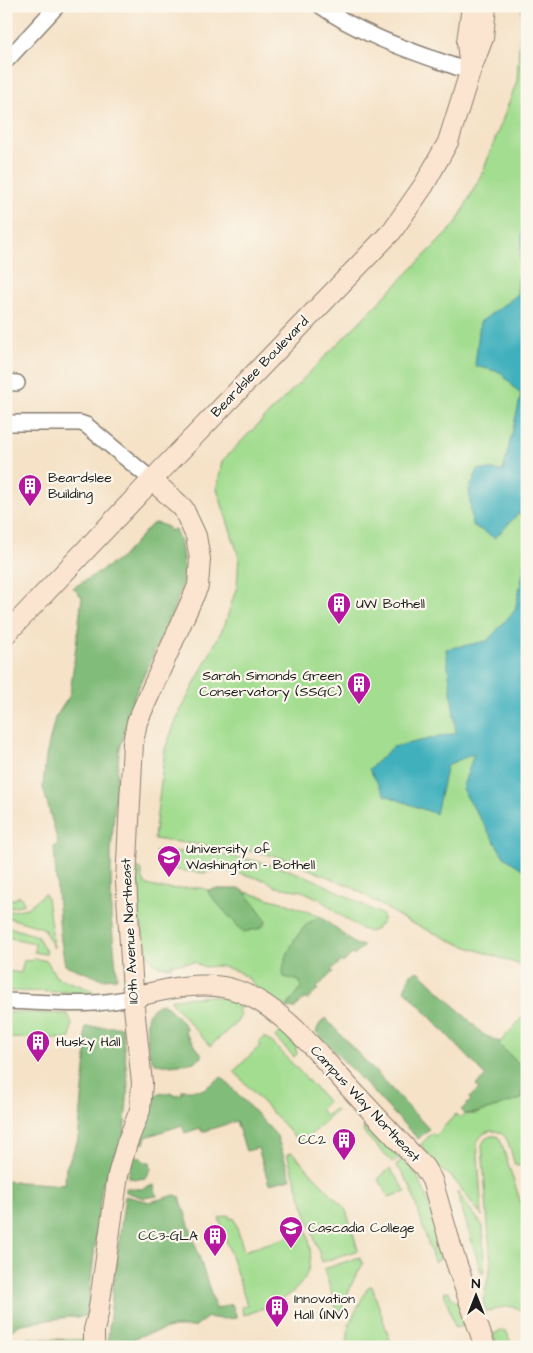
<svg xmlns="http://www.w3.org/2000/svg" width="533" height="1353" viewBox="0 0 533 1353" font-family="'Architects Daughter',sans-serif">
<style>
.green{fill:#a3dd90;stroke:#607c56}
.forest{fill:#82bc7a;stroke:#4f6c4b}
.water{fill:#41b0bd;stroke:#2e666c}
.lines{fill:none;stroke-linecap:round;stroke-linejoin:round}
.street-casing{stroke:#887f72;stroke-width:18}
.secondary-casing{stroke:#887f72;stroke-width:22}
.street{stroke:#fff;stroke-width:15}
.secondary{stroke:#fce5d0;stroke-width:20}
.labels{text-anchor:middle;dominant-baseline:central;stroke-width:4.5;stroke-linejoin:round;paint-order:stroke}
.street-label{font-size:14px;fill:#1c1c1c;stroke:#fbf7ec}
.poi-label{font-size:14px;fill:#1c1c1c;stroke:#fbf7ec;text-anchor:start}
</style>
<rect width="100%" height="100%" fill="#fbf7ec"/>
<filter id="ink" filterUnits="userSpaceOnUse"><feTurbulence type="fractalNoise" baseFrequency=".02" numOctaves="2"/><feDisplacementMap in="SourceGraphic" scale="10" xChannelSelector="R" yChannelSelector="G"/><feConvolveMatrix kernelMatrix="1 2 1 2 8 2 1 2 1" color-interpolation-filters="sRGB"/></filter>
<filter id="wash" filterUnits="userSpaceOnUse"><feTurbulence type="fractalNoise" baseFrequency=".0096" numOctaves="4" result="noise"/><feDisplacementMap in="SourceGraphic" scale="20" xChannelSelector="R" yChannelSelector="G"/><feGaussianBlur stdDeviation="1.12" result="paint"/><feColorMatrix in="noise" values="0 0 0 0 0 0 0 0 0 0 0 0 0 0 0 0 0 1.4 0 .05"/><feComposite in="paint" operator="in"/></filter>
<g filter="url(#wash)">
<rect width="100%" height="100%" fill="#f5e2c7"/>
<path class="green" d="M522,6H527V967L459,944L405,920L352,887L285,859L258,852L154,839L165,749L177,718L225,624L237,586L239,557L217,489L222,461L456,224L484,169L517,81Z
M155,852C210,850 265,859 315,880C338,891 360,904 383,915V921L375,930L370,932L361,929L337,913L320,899L302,891L276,887L268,881L235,872L213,871L205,873L176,870L165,858Z
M138,867L142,870V877L145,884C163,892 183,887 202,888L208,890L225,912L265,918L245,892L285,903L321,917L309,923L296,938L286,958L294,979L301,981V988L286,1008L272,997L257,989L250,980L237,971L220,966L203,967L194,962L171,964V967C160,967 154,965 148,955L138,912Z
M6,890L12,900L20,896L25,904L6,908Z
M44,894L46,895L47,898L54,948L43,928L6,917V912L27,908Z
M6,926L37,936L47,953L45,954L34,952L35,943L6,937Z
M33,958L47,961L56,977L94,991L91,994H69L68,992L6,991L7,971L21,973L24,960L32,961Z
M211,996L234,1000L242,1007L238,1009L240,1017L237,1022L210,1046L172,1003L171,999Z
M6,1012L68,1014L72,1024L70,1039L6,1038Z
M527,1012V1071L498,1045C507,1033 518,1024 527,1012Z
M283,1030L294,1040L297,1054L294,1057L275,1037Z
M264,1038H266L276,1046L328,1102L320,1109L326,1116L334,1109L336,1111L301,1144L234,1071L260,1046L258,1043Z
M527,1085V1163L518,1166L515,1165C510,1153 510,1131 493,1131C485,1131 481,1136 477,1142L482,1216L452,1177L437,1167L421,1144L432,1133L435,1136L456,1114L460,1118L465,1114H476L487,1109L521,1099L522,1091Z
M363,1128L381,1133L402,1155L393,1163L364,1133Z
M491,1136H497L500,1139L527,1222V1320C518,1299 502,1308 486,1312L483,1301L491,1265L482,1145L485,1139Z
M292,1152L346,1210L358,1250L322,1262L287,1154Z
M403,1157L417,1176L426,1195L442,1247L439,1260L434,1262L410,1186L403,1174L396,1166Z
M390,1168L406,1192L388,1197L385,1189L378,1179Z
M457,1192L483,1226L484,1272H481Z
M229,1215L230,1219L234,1218L244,1251L307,1231C322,1284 287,1301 244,1315L241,1307L247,1305L219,1218Z
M360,1257L363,1264L354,1279L341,1311L337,1310L324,1269Z
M372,1286L392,1347H347L349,1324L368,1287Z
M449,1291L451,1297L462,1307L467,1325L455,1328L444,1292Z
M501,1331L507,1332L512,1347H497L493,1334Z
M29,1338L83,1340L86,1342L85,1347C77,1347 71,1342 62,1341C51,1340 40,1341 29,1341V1344H22L24,1340Z"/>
<path class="forest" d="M156,523L166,526L170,531L175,529L181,544L184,566L183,583L174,609L134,697L119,752L111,851V917L117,978L102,979L65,965L60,934L54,847L58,843L43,787L46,756L55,718L70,695L82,597L73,588L121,558L152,524Z
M215,889H241L245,892L265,918L266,922C262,930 251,930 243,932L209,894L208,890Z
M321,917L355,944L364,946L354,956L352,954L343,963L341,961L331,970L333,972L317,987L318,990L308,999H304L295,1008H286L301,988L300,981L284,977C279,963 298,930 310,922C313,920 317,919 321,917Z
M419,971L484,1035L500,1042L499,1045L527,1071V1085L522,1091L521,1099C504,1104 481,1114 465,1114L461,1110L471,1100L469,1098L479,1089L476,1085L486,1076L404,989L411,974Z
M163,1003L176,1015L186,1027L185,1033L201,1053V1057C195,1063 188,1064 179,1064C171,1065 159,1067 153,1061C147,1056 145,1021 148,1015C152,1009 157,1004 163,1003Z
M325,1018L429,1129L418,1139L316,1032L319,1025Z
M85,1027H122L128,1085L124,1138L102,1185L87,1315L82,1317H69L21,1324L10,1331L6,1341V1181L65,1185L66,1168L78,1140L86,1059Z
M222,1077L277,1136L291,1179L269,1184L258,1148L246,1151L236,1121L202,1132L200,1128L185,1133L182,1125L146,1137L144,1144L140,1142C145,1130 151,1101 157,1094L172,1092L173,1095L182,1094V1090H202Z
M133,1155L140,1157L145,1162H150L151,1169L146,1178L138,1179L128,1178Z
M154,1185L157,1196L144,1198L126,1192V1188L141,1189Z
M175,1195L180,1197L216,1309L232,1304L237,1318L220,1319L208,1317L194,1327H174L140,1336L125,1347H107L113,1287L125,1196L150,1202Z"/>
<path class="water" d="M527,176V518L518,514L495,538L472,525L469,490L478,469L503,471L521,395L500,372L475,366L480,322L517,295Z
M527,555V872L504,857L462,789L474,754L447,765L436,814L385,795L369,769L393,747L456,733L446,649L487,641L515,610Z"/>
</g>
<g filter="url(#ink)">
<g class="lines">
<g class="street-casing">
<path id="street" d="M321,6C363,37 421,54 470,72
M6,61L57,6
M6,382L17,383
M6,423H80L86,425L152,480
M6,1001C48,1002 93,1008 133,997"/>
</g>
<g class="secondary-casing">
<path id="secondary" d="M470,70L467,42L472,6
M6,634L152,480L392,231L424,185L448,142L470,72L483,38L486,6
M133,997C164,990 197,981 228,988C277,1000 315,1050 348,1086C373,1113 398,1140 424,1167L432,1180L453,1253L485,1347
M94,1347V1330L98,1314L118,1175L127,1143L140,1110L142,1083L134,1007L126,881L133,743L137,722L198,586L200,559L196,536L183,508L152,480"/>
</g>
<use href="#street" class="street"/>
<use href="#secondary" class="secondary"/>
</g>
</g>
<defs>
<g id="building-pin" transform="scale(1.25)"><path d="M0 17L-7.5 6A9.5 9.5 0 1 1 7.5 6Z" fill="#b5179e" stroke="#fbf7ec"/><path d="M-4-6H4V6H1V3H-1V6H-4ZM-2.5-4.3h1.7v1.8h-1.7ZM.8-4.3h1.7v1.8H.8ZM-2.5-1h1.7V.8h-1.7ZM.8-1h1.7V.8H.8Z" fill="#fff"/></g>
<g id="university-pin" transform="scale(1.25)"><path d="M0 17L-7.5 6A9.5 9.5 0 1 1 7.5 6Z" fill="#b5179e" stroke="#fbf7ec"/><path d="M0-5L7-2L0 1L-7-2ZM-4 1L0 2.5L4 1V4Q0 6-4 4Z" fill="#fff"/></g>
</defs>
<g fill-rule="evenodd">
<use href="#building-pin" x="30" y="486"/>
<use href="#building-pin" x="339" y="604"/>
<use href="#building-pin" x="359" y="684"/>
<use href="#university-pin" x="169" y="857"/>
<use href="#building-pin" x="38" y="1042"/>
<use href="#building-pin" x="344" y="1140"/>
<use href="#university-pin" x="291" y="1228"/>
<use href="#building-pin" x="215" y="1236"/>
<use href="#building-pin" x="277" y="1307"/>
</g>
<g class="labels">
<g class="street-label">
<text transform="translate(260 367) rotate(-46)">Beardslee Boulevard</text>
<text transform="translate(130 931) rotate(-93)">110th Avenue Northeast</text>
<text transform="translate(365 1104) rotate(47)">Campus Way Northeast</text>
</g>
<g class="poi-label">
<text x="48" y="478">Beardslee<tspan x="48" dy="16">Building</tspan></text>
<text x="356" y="604">UW Bothell</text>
<text x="342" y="676" text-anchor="end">Sarah Simonds Green<tspan x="342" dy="16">Conservatory (SSGC)</tspan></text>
<text x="186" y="849">University of<tspan x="186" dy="16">Washington - Bothell</tspan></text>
<text x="56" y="1042">Husky Hall</text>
<text x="326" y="1140" text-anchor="end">CC2</text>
<text x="308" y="1228">Cascadia College</text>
<text x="198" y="1236" text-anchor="end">CC3-GLA</text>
<text x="294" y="1299">Innovation<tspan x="294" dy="16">Hall (INV)</tspan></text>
</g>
</g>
<rect width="533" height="1353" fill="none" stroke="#fbf7ec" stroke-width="25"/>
<g transform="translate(476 1296)" stroke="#fbf7ec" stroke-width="4" paint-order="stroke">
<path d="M0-4L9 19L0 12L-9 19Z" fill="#1c1c1c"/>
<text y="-8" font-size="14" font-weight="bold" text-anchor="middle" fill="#1c1c1c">N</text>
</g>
</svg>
